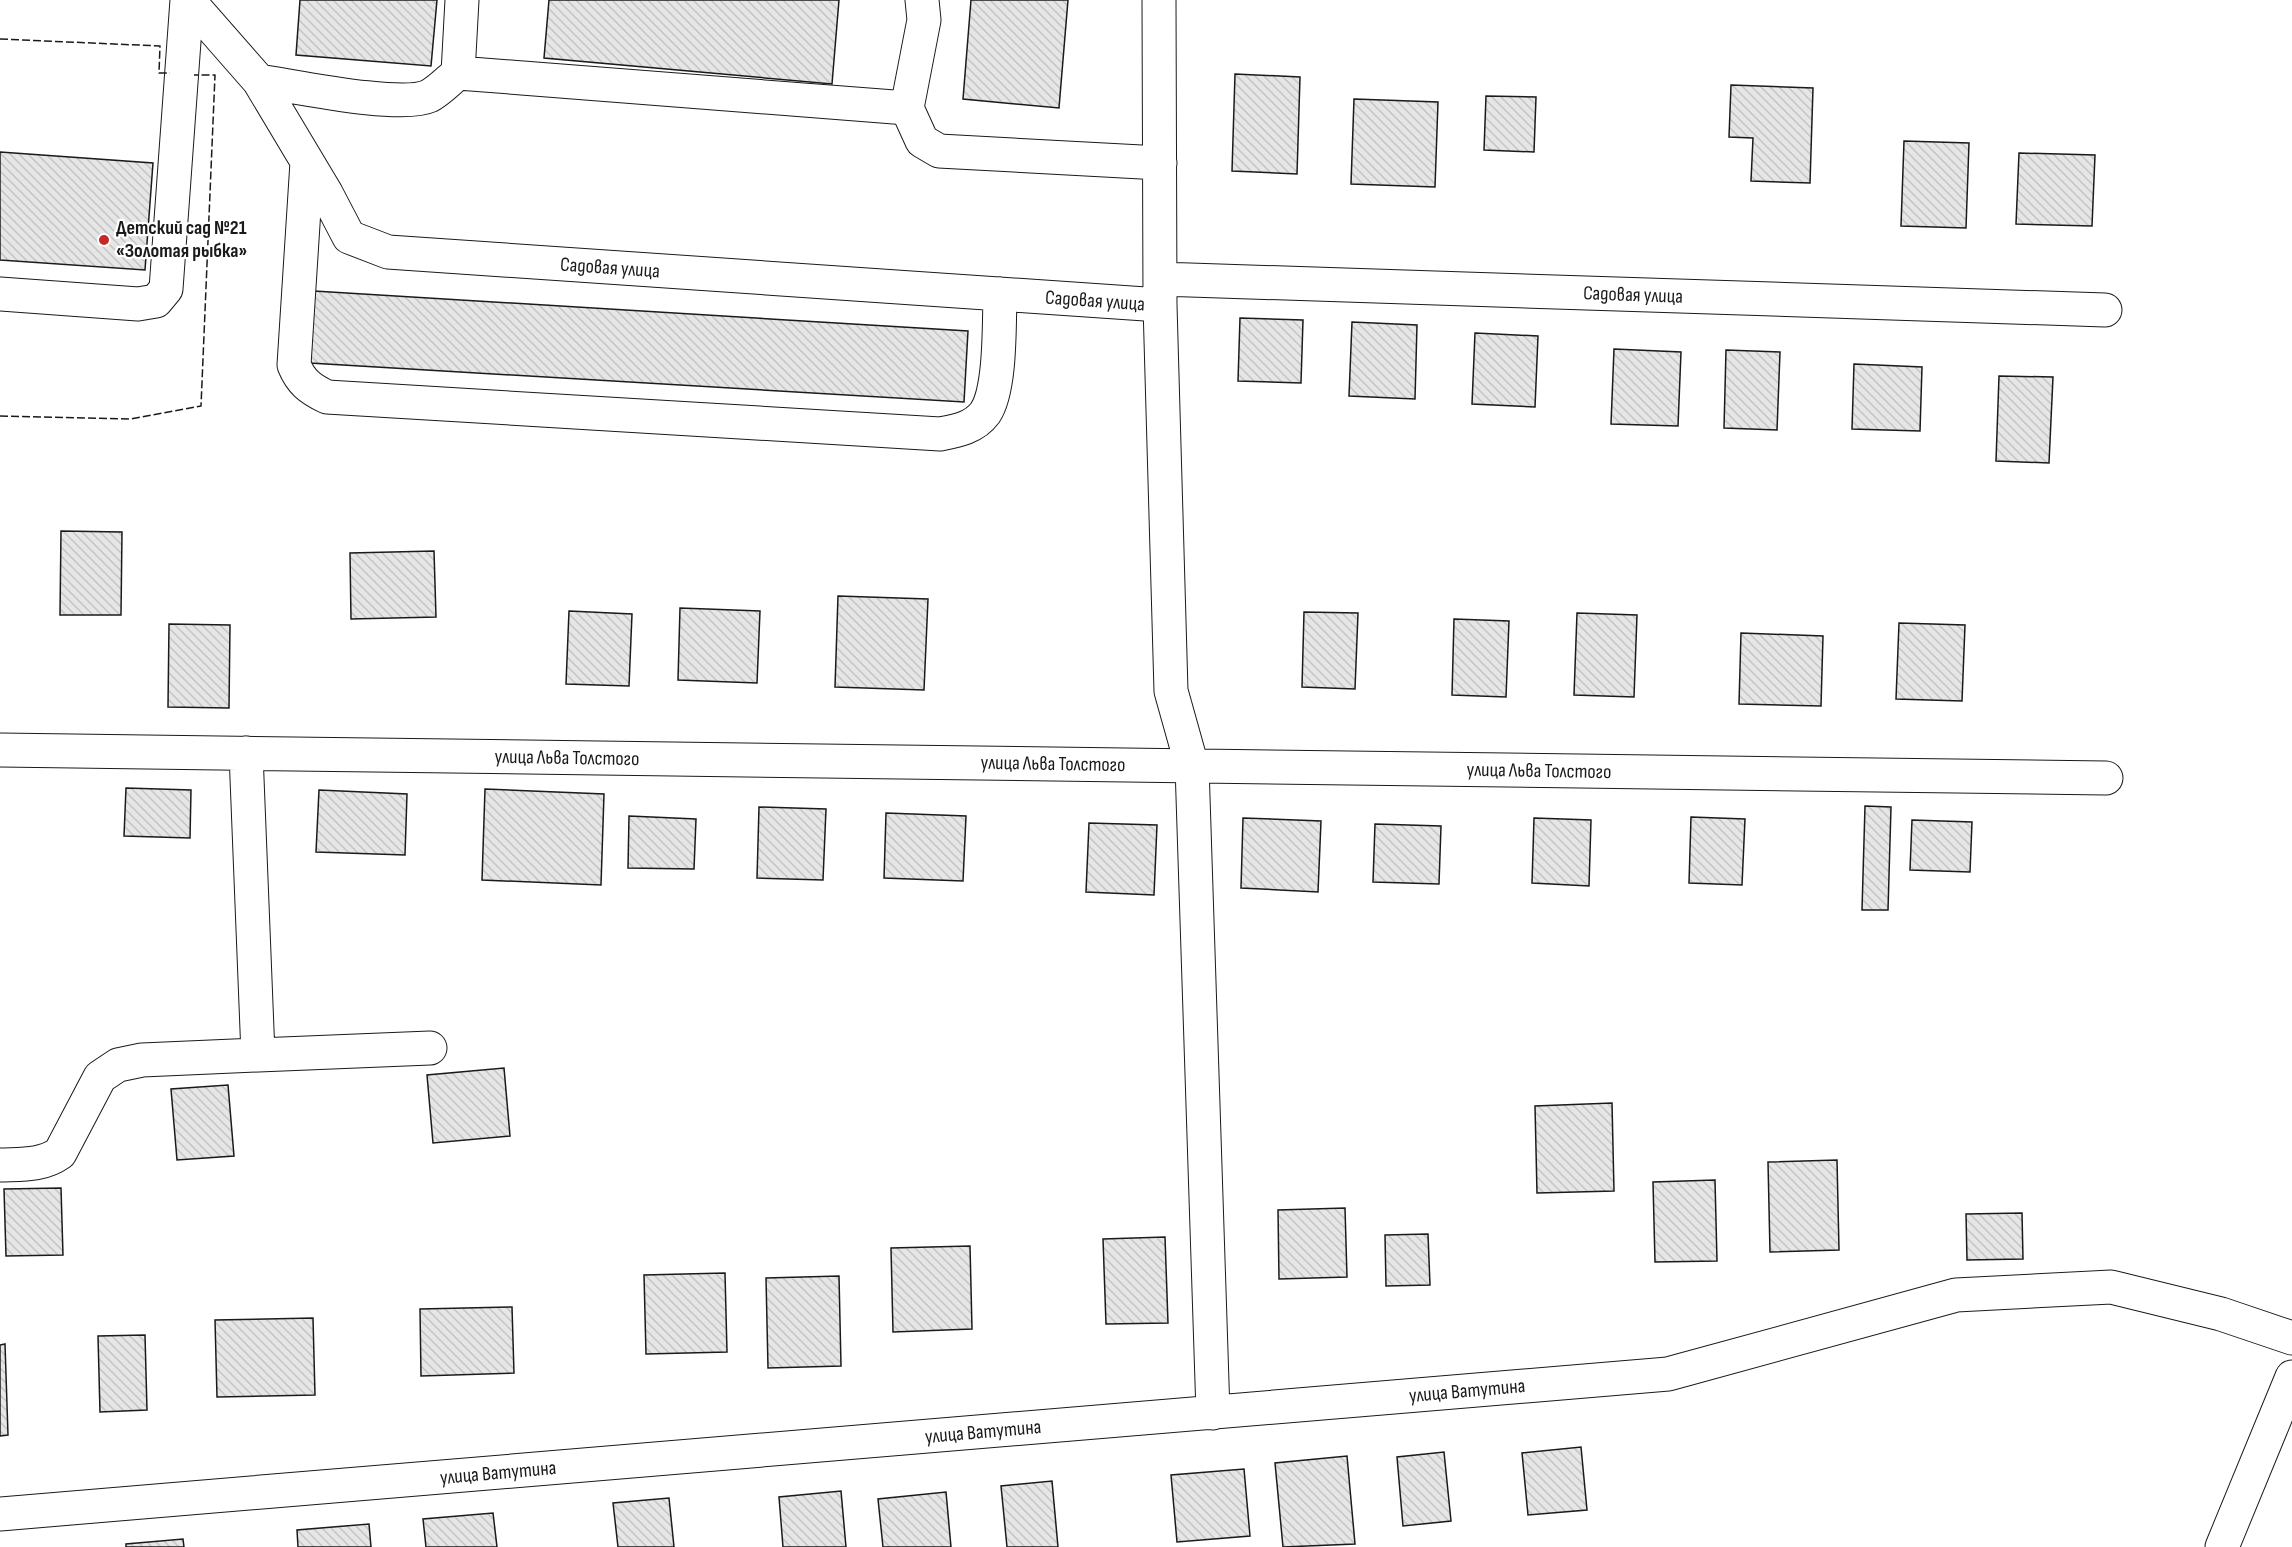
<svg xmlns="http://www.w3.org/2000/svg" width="2292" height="1547" viewBox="0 0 2292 1547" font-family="'Sofia Sans Condensed',sans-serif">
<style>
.building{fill:url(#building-back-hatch);stroke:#1a1a1a;stroke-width:1.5}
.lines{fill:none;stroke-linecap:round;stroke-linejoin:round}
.minor-casing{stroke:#1a1a1a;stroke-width:35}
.minor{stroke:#fff;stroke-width:33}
.fence{stroke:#1a1a1a;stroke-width:1.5;stroke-dasharray:8 3;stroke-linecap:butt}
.poi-dot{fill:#c62828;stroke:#fff;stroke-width:2}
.labels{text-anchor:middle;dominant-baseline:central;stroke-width:4.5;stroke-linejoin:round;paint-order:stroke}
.poi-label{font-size:20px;font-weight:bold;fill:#1a1a1a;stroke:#fff;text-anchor:start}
.street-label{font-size:20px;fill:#1a1a1a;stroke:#fff}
</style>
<defs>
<pattern id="building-back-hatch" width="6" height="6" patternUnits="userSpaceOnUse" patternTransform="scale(1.5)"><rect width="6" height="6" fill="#e6e6e6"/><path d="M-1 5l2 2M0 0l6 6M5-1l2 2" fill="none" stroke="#c5c5c5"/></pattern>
</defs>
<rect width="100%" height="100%" fill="#fff"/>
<path class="building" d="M300,0H437L431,66L296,55Z
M549,0H839L832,84L544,58Z
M971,0H1068L1059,108L963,99Z
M1235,74L1300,77L1297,174L1232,171Z
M1731,85L1813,88L1810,183L1751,181L1753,138L1729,137Z
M1486,96L1536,97L1534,152L1484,150Z
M1354,99L1438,102L1435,187L1351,184Z
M1904,141L1969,143L1966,228L1901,226Z
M0,152L153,163L145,270L0,260Z
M2019,153L2095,155L2092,226L2016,224Z
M314,291L968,331L964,402L310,363Z
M1240,318L1303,320L1301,383L1238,381Z
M1352,322L1417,325L1415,399L1349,396Z
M1475,333L1538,336L1535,407L1472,404Z
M1614,349L1681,352L1678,426L1611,424Z
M1726,350L1780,352L1777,430L1724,428Z
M1854,364L1922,367L1920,431L1852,429Z
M1999,376L2053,377L2049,463L1996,461Z
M61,531L122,532L121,615H60Z
M434,551L436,617L351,619L350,553Z
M838,596L928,599L924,690L835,687Z
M680,608L760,611L757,683L678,680Z
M569,611L632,614L629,686L566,684Z
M1304,612L1358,613L1355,689L1302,687Z
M1577,613L1637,615L1634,697L1574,695Z
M1454,619L1509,621L1506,697L1452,695Z
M1899,623L1965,625L1962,701L1896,699Z
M169,624L230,625L229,708L168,707Z
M1741,633L1823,636L1821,706L1739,704Z
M126,788L191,790L190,838L124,836Z
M485,789L604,794L601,885L482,880Z
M319,790L407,794L405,855L316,852Z
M1865,806L1891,807L1888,910H1862Z
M759,807L826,809L823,880L757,878Z
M886,813L966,816L963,881L884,878Z
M629,816L696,819L694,869L628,868Z
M1691,817L1745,819L1742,885L1689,883Z
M1243,818L1321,821L1318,892L1241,888Z
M1534,818L1591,820L1589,886L1532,883Z
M1912,820L1972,822L1970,872L1910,870Z
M1089,823L1157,825L1154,895L1086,892Z
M1375,824L1441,826L1439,884L1373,882Z
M504,1068L510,1136L433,1143L427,1075Z
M228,1085L234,1156L177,1160L171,1089Z
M1612,1103L1614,1191L1537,1193L1535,1106Z
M1837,1160L1839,1250L1770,1252L1768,1162Z
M1715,1180L1717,1261L1655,1262L1653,1182Z
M61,1188L63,1255L6,1256L4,1189Z
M1345,1208L1347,1277L1279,1279L1278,1210Z
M2022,1213L2023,1259L1967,1260L1966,1214Z
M1428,1234L1430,1285L1386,1286L1385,1235Z
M1165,1237L1168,1323L1106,1324L1103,1239Z
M970,1246L972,1329L893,1332L891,1248Z
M725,1273L727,1352L646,1354L644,1275Z
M839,1276L841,1366L768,1368L766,1278Z
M512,1307L514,1373L421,1376L420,1309Z
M313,1318L315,1395L217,1397L215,1320Z
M145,1335L147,1410L100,1412L98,1336Z
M5,1344L8,1435L0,1436V1345Z
M1581,1447L1587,1510L1528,1515L1522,1453Z
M1444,1452L1451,1521L1403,1526L1397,1457Z
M1347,1456L1355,1544L1283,1547L1275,1463Z
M1244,1469L1250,1536L1177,1542L1171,1475Z
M1052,1481L1058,1547H1007L1001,1486Z
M841,1491L846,1547H783L779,1497Z
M946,1492L951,1547H883L878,1499Z
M669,1498L674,1547H618L613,1503Z
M493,1513L497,1547H426L423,1519Z
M369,1524L371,1547H298L297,1530Z
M183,1539L184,1547H126V1544Z"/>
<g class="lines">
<g class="minor-casing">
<path id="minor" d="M188,0L259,81L326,193L349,237L388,252L1160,305
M1159,0L1160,305L1171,691L1192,766L1213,1413
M458,73L462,0
M259,81C294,86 401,109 429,96C439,91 449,80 458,73L907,108L922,141L939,151L1160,163
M907,108L924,20L922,0
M307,162L294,365C301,382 310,389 327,397L940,434C956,431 974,428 985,413C1001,390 999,324 1000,294
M1160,279L2105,310
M0,294L138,304L156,301L166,289L187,0
M0,750L2106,778
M246,753L258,1055L430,1048
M0,1165C21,1164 42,1166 60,1153L100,1077L118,1065L142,1060L258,1055
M0,1514L1668,1374L1956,1295L2111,1287L2221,1314L2292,1338
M2222,1547L2292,1377"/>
</g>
<use href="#minor" class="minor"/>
<path class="fence" d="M0,39L160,46L159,73H170
M0,416L130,419L201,406L215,75H194"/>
</g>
<circle class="poi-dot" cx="104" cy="240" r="6"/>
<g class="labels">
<g class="poi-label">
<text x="116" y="228">Детский сад №21<tspan x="116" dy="23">«Золотая рыбка»</tspan></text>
</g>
<g class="street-label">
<text transform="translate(610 268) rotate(4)">Садовая улица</text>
<text transform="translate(1633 295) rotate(2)">Садовая улица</text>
<text transform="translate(1095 301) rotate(4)">Садовая улица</text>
<text transform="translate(567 758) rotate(1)">улица Льва Толстого</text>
<text transform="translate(1053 764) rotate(1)">улица Льва Толстого</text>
<text transform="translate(1539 771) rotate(1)">улица Льва Толстого</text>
<text transform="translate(1467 1391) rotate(-5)">улица Ватутина</text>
<text transform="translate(983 1432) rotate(-5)">улица Ватутина</text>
<text transform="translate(498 1473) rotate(-5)">улица Ватутина</text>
</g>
</g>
</svg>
